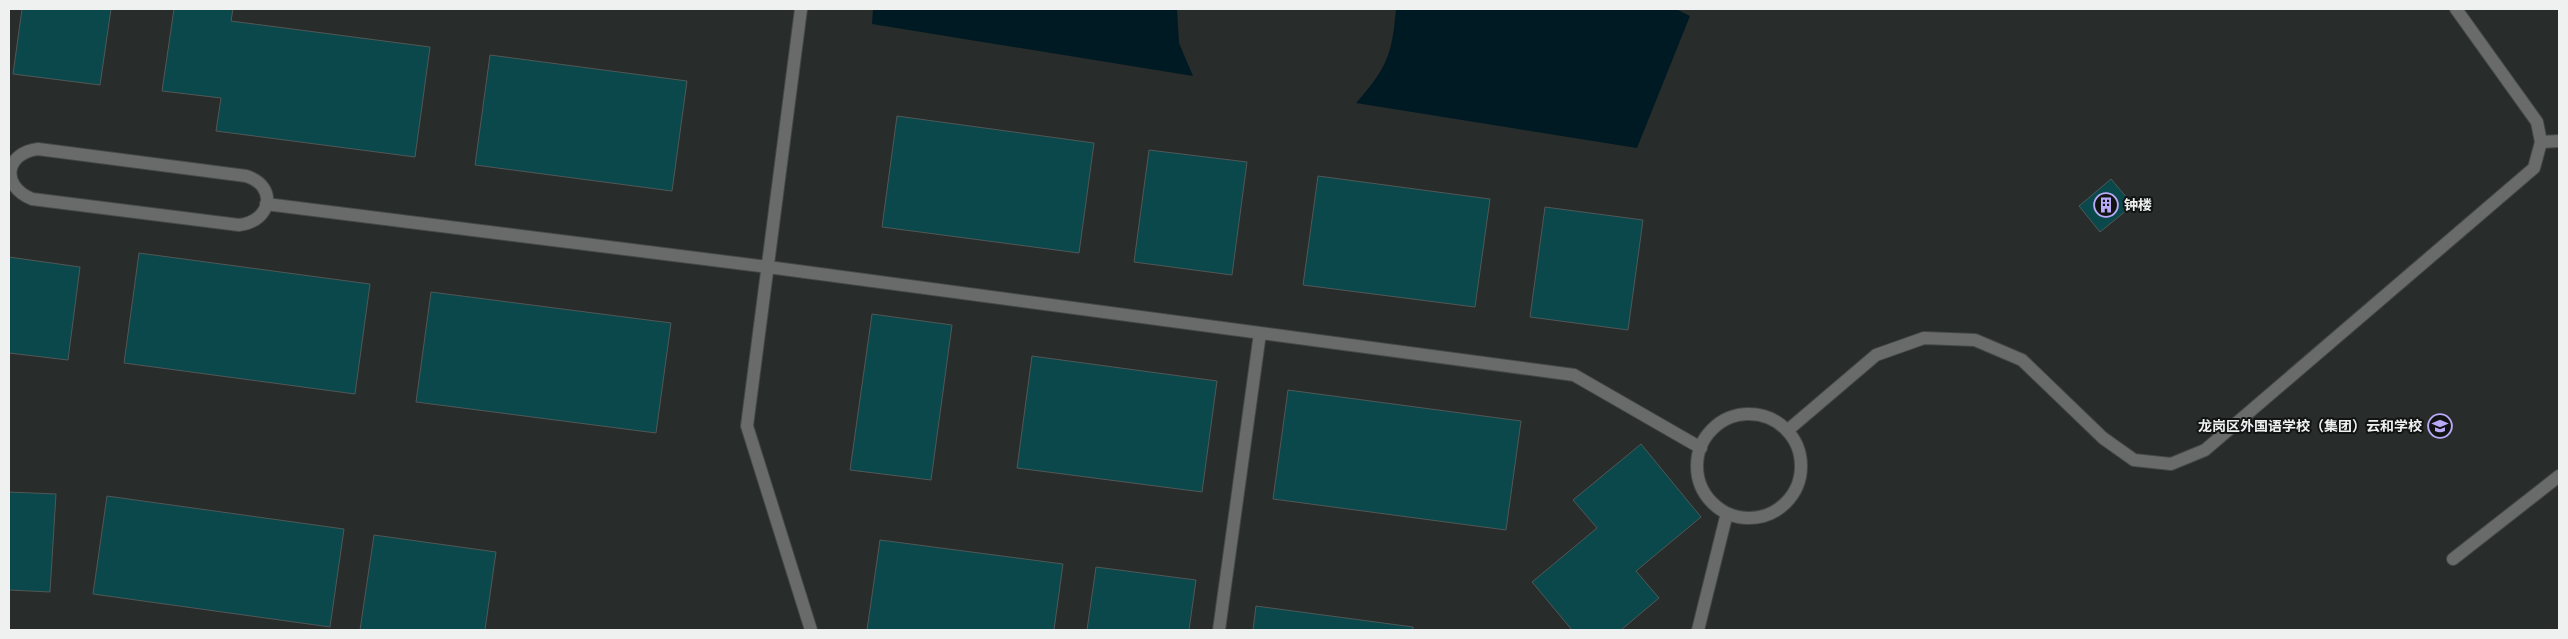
<svg xmlns="http://www.w3.org/2000/svg" width="2568" height="639" viewBox="0 0 2568 639" font-family="'Asap Condensed','Noto Sans SC',sans-serif">
<style>
.water{fill:#001a23}
.building{fill:#0b484b;stroke:#515757}
.lines{fill:none;stroke-linecap:round;stroke-linejoin:round}
.lane-casing{stroke:#444847;stroke-width:14}
.street-casing{stroke:#444847;stroke-width:14}
.lane{stroke:#696b6a;stroke-width:12}
.street{stroke:#696b6a;stroke-width:12}
.labels{text-anchor:middle;dominant-baseline:central;stroke-width:4;stroke-linejoin:round;paint-order:stroke}
.poi-label{font-size:14px;font-weight:bold;fill:#eef1f0;stroke:#121414;text-anchor:start}
</style>
<rect width="100%" height="100%" fill="#282c2b"/>
<path class="water" d="M873,9H1177L1179,43L1193,76L872,24Z
M1396,9H1676L1690,16L1637,148L1356,103C1387,68 1392,55 1396,9Z"/>
<path class="building" d="M22,9H111L100,85L13,74Z
M174,9H233L231,21L430,47L415,157L216,131L221,98L162,91Z
M490,55L687,81L672,191L475,165Z
M897,116L1094,143L1079,253L882,227Z
M1149,150L1247,162L1232,275L1134,262Z
M1318,176L1490,199L1475,307L1303,285Z
M2111,179L2133,205L2100,232L2079,206Z
M1545,207L1643,220L1628,330L1530,317Z
M139,253L370,284L355,394L124,363Z
M9,257L80,267L68,360L9,353Z
M431,292L671,323L656,433L416,402Z
M872,314L952,325L931,480L850,470Z
M1032,356L1217,381L1202,492L1017,468Z
M1288,390L1521,421L1506,530L1273,499Z
M1641,444L1701,517L1636,571L1659,598L1621,630H1572L1532,582L1597,528L1573,500Z
M9,492L56,494L50,592L9,590Z
M107,496L344,529L330,627L93,594Z
M374,535L496,552L485,630H360Z
M880,540L1063,564L1054,630H867Z
M1096,567L1196,580L1189,630H1087Z
M1256,606L1413,627V630H1253Z"/>
<g class="lines">
<g class="lane-casing">
<path id="lane" d="M2541,142L2559,141
M2453,559L2559,476"/>
</g>
<g class="street-casing">
<path id="street" d="M801,9L747,426L811,630
M38,149L246,176C278,186 272,221 239,225L32,199C0,186 5,153 38,149Z
M266,204L768,267L1574,375L1701,448
M1697 466a52 52 0 1 1 104 0a52 52 0 1 1-104 0Z
M1788,430L1876,355L1924,338L1975,340L2022,360L2103,438L2134,460L2171,464L2205,450L2534,168L2541,142L2537,122L2456,9
M1219,630L1260,333
M1698,630L1727,513"/>
</g>
<use href="#lane" class="lane"/>
<use href="#street" class="street"/>
</g>
<defs>
<g id="building-ring" transform="scale(1.25)"><circle r="9.5" fill="#121414" stroke="#b9aaf7" stroke-width="1.5"/><path d="M-4-6H4V6H1V3H-1V6H-4ZM-2.5-4.3h1.7v1.8h-1.7ZM.8-4.3h1.7v1.8H.8ZM-2.5-1h1.7V.8h-1.7ZM.8-1h1.7V.8H.8Z" fill="#b9aaf7"/></g>
<g id="school-ring" transform="scale(1.25)"><circle r="9.5" fill="#121414" stroke="#b9aaf7" stroke-width="1.5"/><path d="M0-5L7-2L0 1L-7-2ZM-4 1L0 2.5L4 1V4Q0 6-4 4Z" fill="#b9aaf7"/></g>
</defs>
<g fill-rule="evenodd">
<use href="#building-ring" x="2106" y="205"/>
<use href="#school-ring" x="2440" y="426"/>
</g>
<g class="labels">
<g class="poi-label">
<text x="2124" y="205">钟楼</text>
<text x="2422" y="426" text-anchor="end">龙岗区外国语学校（集团）云和学校</text>
</g>
</g>
<rect width="2568" height="639" fill="none" stroke="#eef1f0" stroke-width="20"/>
</svg>
